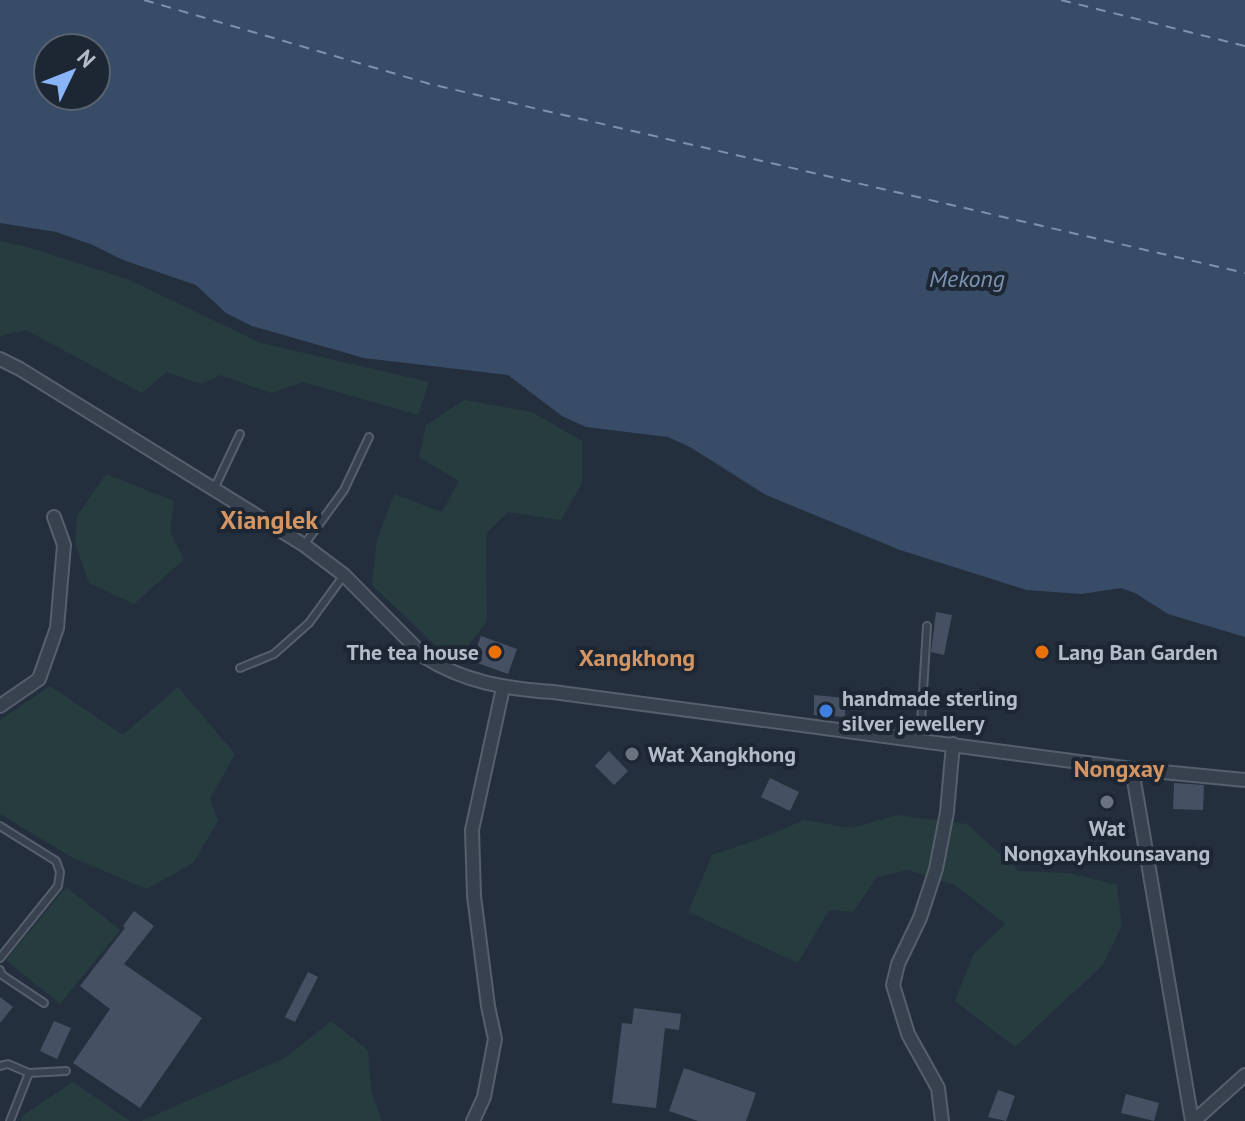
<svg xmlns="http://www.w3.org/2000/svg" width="1245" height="1121" viewBox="0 0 1245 1121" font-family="'PT Sans',sans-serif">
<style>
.green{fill:#263c3f}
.water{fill:#394c67;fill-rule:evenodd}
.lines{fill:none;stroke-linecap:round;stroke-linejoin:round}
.ferry{stroke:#7c92b1;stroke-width:2;stroke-dasharray:10 8;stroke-linecap:butt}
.building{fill:#455162}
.service-casing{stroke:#565f6c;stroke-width:10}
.minor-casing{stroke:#565f6c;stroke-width:16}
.service{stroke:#38414e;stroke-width:6}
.minor{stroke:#38414e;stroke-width:12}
.food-dot{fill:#e8710a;stroke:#1d2633;stroke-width:3}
.shop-dot{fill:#3f7fe0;stroke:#1d2633;stroke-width:3}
.worship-dot{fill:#6b7280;stroke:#1d2633;stroke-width:3}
.labels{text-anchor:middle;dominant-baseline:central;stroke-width:8;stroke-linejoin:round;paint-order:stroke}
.poi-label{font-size:22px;font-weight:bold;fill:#b4bcc9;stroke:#1d2633;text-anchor:start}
.water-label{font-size:24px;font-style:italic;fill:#7c92b1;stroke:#1d2633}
.neighbourhood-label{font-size:24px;font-weight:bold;fill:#d59563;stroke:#1d2633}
.quarter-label{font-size:26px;font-weight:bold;fill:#d59563;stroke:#1d2633}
</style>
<rect width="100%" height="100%" fill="#242f3e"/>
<path class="green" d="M0,241L28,247L127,279L261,343L429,382L418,415L303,382L271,393L220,375L201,384L167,372L142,393L26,330L0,336Z
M464,400L532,412L582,441V483L561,520L508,512L486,534L487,621L460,656L436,646L372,585L377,540L394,494L442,512L459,481L419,457L426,425Z
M106,474L174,501L170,532L184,559L134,604L89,583L75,543L77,516Z
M50,686L123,735L178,687L235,754L210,799L218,821L193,863L147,889L73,858L0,814V720Z
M897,815L967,824L1019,871L1069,873L1117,885L1122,925L1103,965L1015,1047L955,1001L973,955L1005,924L955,885L908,870L877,877L853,912L829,910L798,963L688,912L712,855L762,838L804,820L851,828Z
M66,887L120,930L60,1004L6,960Z
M331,1021L368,1050L371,1091L382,1121H141L285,1058Z
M73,1082L130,1121H21L22,1116Z"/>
<path class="water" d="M0,0H1245V637L1168,614L1135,593L1121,588L1081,594L1027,590L900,550L766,495L690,447L668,437L586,427L562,416L508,375L364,358L252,326L226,313L196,285L123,260L93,245L56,232L0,223ZM48,48H96V96H48Z"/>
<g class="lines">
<path class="ferry" d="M144,0L430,84L1245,273
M1061,0L1245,46"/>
</g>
<path class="building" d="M936,612L952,615L944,655L931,652Z
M481,636L517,649L508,674L472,661Z
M814,695L845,698V717L814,715Z
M609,751L628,771L614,785L595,766Z
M770,778L799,792L790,811L761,797Z
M1174,783L1204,785L1203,810L1173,809Z
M134,911L154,926L124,964L202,1018L140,1108L73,1063L110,1009L80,986L125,928L123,926Z
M308,972L318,977L295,1022L285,1017Z
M0,997L13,1007L0,1023Z
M634,1008L681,1014L679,1030L665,1028L656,1108L612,1103L622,1023L632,1024Z
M54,1021L71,1028L57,1059L40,1051Z
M684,1068L756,1093L746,1121H698L669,1111Z
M998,1090L1015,1096L1006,1121L988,1117Z
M1126,1094L1159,1103L1154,1121L1121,1113Z"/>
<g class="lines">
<g class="service-casing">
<path id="service" d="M214,489L240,434
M304,545L344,490L369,437
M240,668L274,654L309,623L344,575
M920,740L927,626
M0,826L56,861L60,872L58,886L0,958
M0,970L2,975L44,1003
M0,1066L8,1064L29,1073L66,1071
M10,1121L29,1073"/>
</g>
<g class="minor-casing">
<path id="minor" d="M0,359L20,369L304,545L344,575L425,657C464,682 507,689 553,692L1132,769L1245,780
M0,706L39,679L57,628L64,545L54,517
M1132,769L1192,1121
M473,1121L484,1097L495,1039L488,1006L474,896L472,830L503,688
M942,1121L938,1088L908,1034L893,985L898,964L920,918L936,869L947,812L953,744
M1194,1121L1245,1075"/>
</g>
<use href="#service" class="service"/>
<use href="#minor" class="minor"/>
</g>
<g class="food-dot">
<circle cx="495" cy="652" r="8"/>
<circle cx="1042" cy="652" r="8"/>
</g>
<circle class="shop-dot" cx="826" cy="711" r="8"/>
<g class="worship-dot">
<circle cx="632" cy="754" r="8"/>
<circle cx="1107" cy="802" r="8"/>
</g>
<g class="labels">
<g class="poi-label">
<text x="479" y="652" text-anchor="end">The tea house</text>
<text x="1058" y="652">Lang Ban Garden</text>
<text x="842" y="698">handmade sterling<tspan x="842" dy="25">silver jewellery</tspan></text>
<text x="648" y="754">Wat Xangkhong</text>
<text x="1107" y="828" text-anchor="middle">Wat<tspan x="1107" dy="25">Nongxayhkounsavang</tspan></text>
</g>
<g class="water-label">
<text x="967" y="278">Mekong</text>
</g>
<g class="neighbourhood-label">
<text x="637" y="657">Xangkhong</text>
<text x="1119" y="768">Nongxay</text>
</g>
<g class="quarter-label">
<text x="269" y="519">Xianglek</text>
</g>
</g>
<g transform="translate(72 72) rotate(47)"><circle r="38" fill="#1d2633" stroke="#59626f" stroke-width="2"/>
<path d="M0-6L14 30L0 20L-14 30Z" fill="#8ab4f8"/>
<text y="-12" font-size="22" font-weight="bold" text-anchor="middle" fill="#b4bcc9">N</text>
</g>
</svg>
